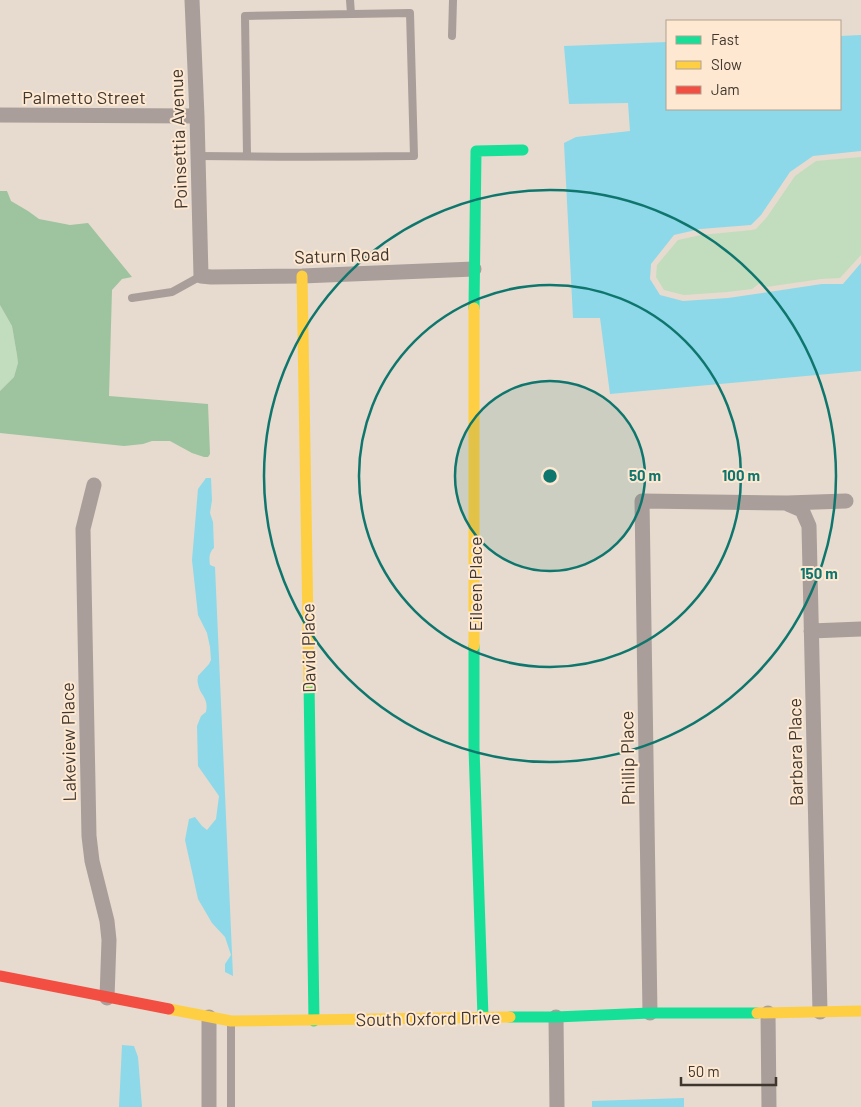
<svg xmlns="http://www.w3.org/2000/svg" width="861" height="1107" viewBox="0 0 861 1107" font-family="Barlow,sans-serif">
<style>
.green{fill:#c1ddbe}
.forest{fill:#9ec39f}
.water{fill:#8dd9e9}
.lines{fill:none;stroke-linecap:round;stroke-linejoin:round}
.lane{stroke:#aa9e9a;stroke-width:8}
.street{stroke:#aa9e9a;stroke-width:15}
.fast{stroke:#16e098;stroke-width:11}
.slow{stroke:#ffcf43;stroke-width:11}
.jam{stroke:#f24e42;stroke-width:11}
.ring{fill:none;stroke:#0f766e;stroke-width:2.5}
.labels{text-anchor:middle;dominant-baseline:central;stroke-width:4;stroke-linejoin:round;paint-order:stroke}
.street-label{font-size:18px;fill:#3f372e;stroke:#fee8d1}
.centre{fill:#0f766e;stroke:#fee8d1;stroke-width:2.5}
.ring-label{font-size:15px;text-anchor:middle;font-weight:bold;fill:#0f766e;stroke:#fee8d1;stroke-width:4;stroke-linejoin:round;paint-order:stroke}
</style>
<rect width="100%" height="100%" fill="#e6dbce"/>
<path class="green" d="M861,157V255L840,278L821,279L766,287L760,283L752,289L727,292L684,295L664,290L656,277L657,265L678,240L701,235L752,230L756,229L767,217L795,176L816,161Z
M0,305L12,326L17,355L18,363L14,377L0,391Z"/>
<path class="forest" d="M0,191H7L11,201L28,211L39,219L70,225L88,223L132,277L122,279L112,290L109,396L208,404L210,454L208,457H204L192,453L170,441H152L143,444L124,446L0,433V391L14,377L18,363L17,355L12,326L0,305Z"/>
<path class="water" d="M861,35V151L813,156L790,172L761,215L751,225L700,229L674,235L651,264L650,279L660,295L683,301L728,298L822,284H843L861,263V371L610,394L600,318H573L564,143L576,137L630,131L628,103L569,104L564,46L667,42V109H840V36Z
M206,478H211L212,500L210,513L213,522L214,548C209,552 209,559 210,565L215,567L233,976L225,972V964L231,955L225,937L212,923L198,899L185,840L189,819L195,817L202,826L207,830L216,819L219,796L198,766L197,726L201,716L206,712C209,697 200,696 198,684C197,681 198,678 198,676L209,664L211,660L210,647L207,633L198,615L192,560L198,489Z
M122,1045L134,1046L138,1057L142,1107H119Z
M684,1098V1107H592V1101Z"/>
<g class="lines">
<path class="lane" d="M350,0L351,14
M452,36L453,0
M198,156C270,157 342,157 414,156L410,13L245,16L247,156
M132,298L172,292L201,276
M231,1024V1107"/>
<path class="street" d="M192,0L197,116L201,276L211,277L302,276L474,269
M0,115L197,116
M94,485L83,529L89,836L92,861L107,921L109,940L107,998
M788,504L802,510L809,526L820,1012
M811,631L861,629
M650,1013L642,501L787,503L846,501
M768,1013L769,1107
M209,1017V1107
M556,1017L557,1107"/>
<path class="fast" d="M474,308L476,151L523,150
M474,646V748L483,1017
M309,682L314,1021
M510,1017H556L650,1013H757"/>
<path class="slow" d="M302,276L309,682
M474,308V646
M169,1009L231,1021L510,1017
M757,1013L861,1011"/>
<path class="jam" d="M0,976L169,1009"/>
</g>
<circle cx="550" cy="476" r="95" fill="#0f766e" fill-opacity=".12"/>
<g class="ring">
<circle cx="550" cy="476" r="95"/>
<circle cx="550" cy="476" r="191"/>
<circle cx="550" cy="476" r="286"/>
</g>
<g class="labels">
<g class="street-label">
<text x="84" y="97">Palmetto Street</text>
<text transform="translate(178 139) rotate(-92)">Poinsettia Avenue</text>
<text transform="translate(342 255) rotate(-2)">Saturn Road</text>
<text transform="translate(475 584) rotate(-90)">Eileen Place</text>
<text transform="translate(308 648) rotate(-91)">David Place</text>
<text transform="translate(68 742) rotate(-91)">Lakeview Place</text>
<text transform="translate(795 752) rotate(-91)">Barbara Place</text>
<text transform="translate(627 758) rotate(-91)">Phillip Place</text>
<text transform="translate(428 1018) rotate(-1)">South Oxford Drive</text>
</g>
</g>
<circle cx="550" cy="476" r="8" class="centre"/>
<g class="ring-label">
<text x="645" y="481">50 m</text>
<text x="741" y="481">100 m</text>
<text x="819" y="579">150 m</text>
</g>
<rect x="666" y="20" width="175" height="90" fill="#fee8d1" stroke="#b2a190"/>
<rect x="676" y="36" width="25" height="8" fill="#16e098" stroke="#b2a190"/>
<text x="711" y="45" font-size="15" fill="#3f372e">Fast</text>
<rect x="676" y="61" width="25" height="8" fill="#ffcf43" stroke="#b2a190"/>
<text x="711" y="70" font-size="15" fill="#3f372e">Slow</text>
<rect x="676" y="86" width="25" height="8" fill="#f24e42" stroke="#b2a190"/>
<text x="711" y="95" font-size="15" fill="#3f372e">Jam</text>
<path d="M681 1077v8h95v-8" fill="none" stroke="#3f372e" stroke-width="2.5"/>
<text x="688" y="1077" font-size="15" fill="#3f372e" stroke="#fee8d1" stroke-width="4" paint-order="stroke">50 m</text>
</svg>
